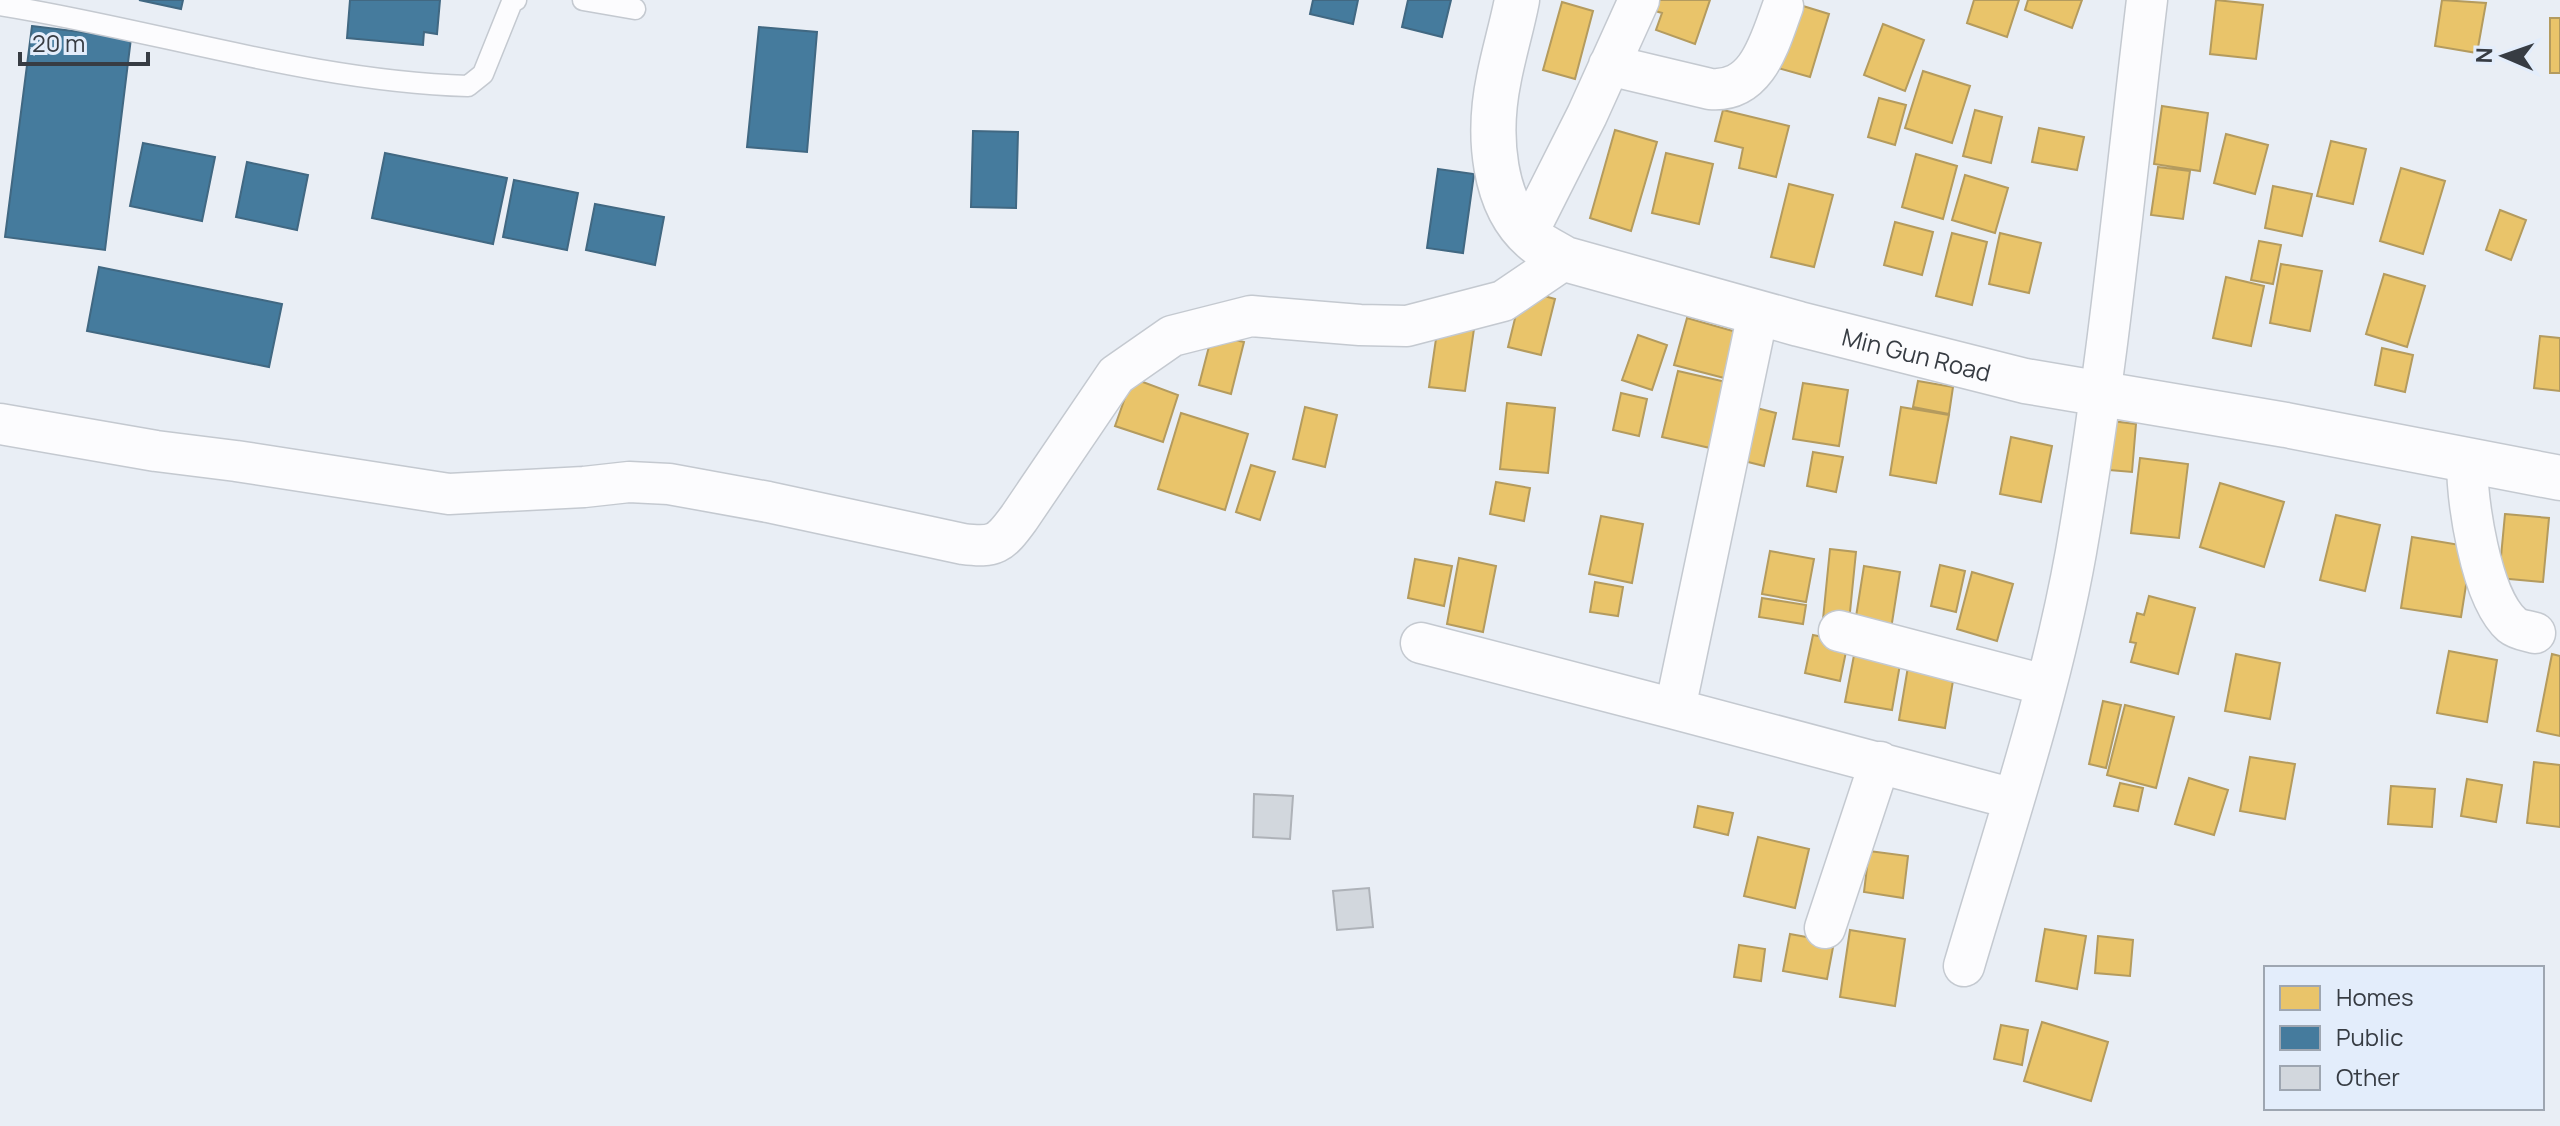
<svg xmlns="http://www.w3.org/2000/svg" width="2560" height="1126" viewBox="0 0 2560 1126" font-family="Manrope,sans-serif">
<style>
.homes{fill:#e9c46a;stroke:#b49b5e;stroke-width:2}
.public{fill:#457b9d;stroke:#416882;stroke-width:2}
.building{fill:#d2d7dd;stroke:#aeb2b8;stroke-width:2}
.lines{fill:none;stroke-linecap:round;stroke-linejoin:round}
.service-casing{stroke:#c4c9d0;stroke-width:23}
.minor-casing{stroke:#c4c9d0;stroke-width:43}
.tertiary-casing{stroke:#c4c9d0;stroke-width:47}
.service{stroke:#fcfcfe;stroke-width:20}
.minor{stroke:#fcfcfe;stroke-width:40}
.tertiary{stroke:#fcfcfe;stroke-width:44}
.labels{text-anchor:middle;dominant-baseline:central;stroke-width:8;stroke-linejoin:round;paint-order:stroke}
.street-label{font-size:24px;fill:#373c43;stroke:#e3edfb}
</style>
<rect width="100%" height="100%" fill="#e9eef5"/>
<path class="homes" d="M1656,0H1710L1695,44L1656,30L1662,13L1652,10Z
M1974,0H2019L2007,37L1967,23Z
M2028,0H2082L2072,28L2025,10Z
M2216,0L2263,5L2256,59L2210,54Z
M2442,0L2486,3L2477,53L2435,46Z
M1562,2L1593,11L1575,79L1543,70Z
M1790,2L1829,14L1810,77L1771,66Z
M2550,18H2560V73H2550Z
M1883,24L1924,40L1905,91L1864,75Z
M1923,71L1970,86L1952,143L1905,128Z
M1879,98L1906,105L1895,145L1868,137Z
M2162,106L2208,113L2200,171L2154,164Z
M1723,110L1789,126L1776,177L1739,168L1743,148L1715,141Z
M1975,110L2002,117L1991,163L1963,156Z
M2039,128L2084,137L2077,170L2032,162Z
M1615,130L1657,142L1631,231L1590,218Z
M2226,134L2268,145L2255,194L2214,183Z
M2331,141L2366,149L2353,204L2317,196Z
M1666,153L1713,164L1699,224L1652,213Z
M1916,154L1957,166L1943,219L1902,207Z
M2158,167L2190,171L2183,219L2151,215Z
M2401,168L2445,181L2423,254L2380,241Z
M1965,175L2008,188L1995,233L1952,220Z
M1789,184L1833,195L1814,267L1771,257Z
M2273,186L2312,194L2302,236L2265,228Z
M2500,210L2526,220L2511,260L2486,250Z
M1895,222L1933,232L1922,275L1884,265Z
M1952,233L1987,242L1972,305L1936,296Z
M2000,233L2041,243L2029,293L1989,284Z
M2259,241L2281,245L2273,284L2251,280Z
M2281,264L2322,271L2310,331L2270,323Z
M2384,274L2425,286L2407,347L2366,334Z
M2226,277L2264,286L2251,346L2213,338Z
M1522,290L1555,299L1541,355L1508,347Z
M1687,318L1740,333L1728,379L1674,365Z
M1438,325L1474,329L1465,391L1429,387Z
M1212,335L1244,342L1231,394L1199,385Z
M1638,335L1667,345L1652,390L1622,380Z
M2540,336L2560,338V391L2534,388Z
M2382,348L2413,355L2405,392L2375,385Z
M1678,371L1726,382L1710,448L1662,437Z
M1132,378L1178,395L1163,442L1115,426Z
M1918,381L1953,387L1949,414L1913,407Z
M1803,383L1848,390L1839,446L1793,439Z
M1621,393L1647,399L1639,436L1613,430Z
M1507,403L1555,408L1548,473L1500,469Z
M1745,405L1776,413L1764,466L1732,458Z
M1305,407L1337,415L1325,467L1293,459Z
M1901,407L1949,415L1936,483L1890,475Z
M1181,413L1248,434L1225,510L1158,489Z
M2103,420L2136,424L2132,472L2098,469Z
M2011,437L2052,446L2041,502L2000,494Z
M1813,452L1843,457L1836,492L1807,486Z
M2140,458L2188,464L2179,538L2131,533Z
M1251,465L1275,472L1260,520L1236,512Z
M1496,482L1530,488L1524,521L1490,514Z
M2220,483L2284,502L2264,567L2200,547Z
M2505,514L2549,518L2543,582L2499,578Z
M2336,515L2380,525L2365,591L2320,580Z
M1601,516L1643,524L1632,583L1589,574Z
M2412,537L2472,547L2461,617L2401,608Z
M1830,549L1856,552L1848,632L1822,629Z
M1770,551L1814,559L1806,602L1762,594Z
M1459,558L1496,566L1483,632L1447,624Z
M1415,559L1452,566L1444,606L1408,598Z
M1940,565L1965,571L1956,612L1931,606Z
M1864,566L1900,572L1891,629L1855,623Z
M1972,572L2013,584L1997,641L1957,629Z
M1595,582L1623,587L1618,616L1590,612Z
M2149,596L2195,608L2178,674L2131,662L2136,643L2130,642L2137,613L2144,615Z
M1762,598L1806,605L1803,624L1759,617Z
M1813,635L1848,642L1840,681L1805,673Z
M1856,645L1902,653L1892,710L1845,702Z
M2449,651L2497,660L2487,722L2437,713Z
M2236,654L2280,663L2270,719L2225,711Z
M2552,654L2560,656V736L2537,731Z
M1910,655L1956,663L1945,728L1899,720Z
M2103,701L2121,705L2106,768L2089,764Z
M2125,705L2174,717L2156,788L2107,775Z
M2250,757L2295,764L2285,819L2240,811Z
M2534,762L2560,765V827L2527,823Z
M2189,778L2228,790L2214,835L2175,824Z
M2467,779L2502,785L2496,822L2461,816Z
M2120,783L2143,788L2138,811L2114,806Z
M2391,786L2435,789L2432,827L2388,824Z
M1698,806L1733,813L1728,835L1694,827Z
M1758,837L1809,849L1795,908L1744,896Z
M1869,851L1908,856L1903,898L1864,892Z
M2045,929L2086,936L2077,989L2036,981Z
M1850,930L1905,939L1895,1006L1840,997Z
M1790,934L1834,942L1827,979L1783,971Z
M2098,936L2133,940L2130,976L2095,973Z
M1739,945L1765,949L1761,981L1734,977Z
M2042,1022L2108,1042L2091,1101L2024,1081Z
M2001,1025L2028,1030L2022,1065L1994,1059Z"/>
<path class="public" d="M139,0H183L181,9Z
M350,0H440L437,34L424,32L423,45L347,38Z
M1313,0H1358L1353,24L1310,14Z
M1408,0H1451L1442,37L1402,27Z
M32,26L131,38L105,250L5,237Z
M759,27L817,32L807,152L747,147Z
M973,131L1018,132L1016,208L971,207Z
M143,143L215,157L202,221L130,206Z
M385,153L507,178L493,244L372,218Z
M247,162L308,175L297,230L236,217Z
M1438,169L1474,174L1463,253L1427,248Z
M514,180L578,193L567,250L503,237Z
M595,204L664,217L655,265L586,250Z
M99,267L282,304L269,367L87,331Z"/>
<path class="building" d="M1254,794L1293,796L1290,839L1253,837Z
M1369,888L1373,927L1337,930L1333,891Z"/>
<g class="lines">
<g class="service-casing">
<path id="service" d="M583,0L635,9
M0,5C157,30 309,81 468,86L483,74L512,2L516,0"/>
</g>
<g class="minor-casing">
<path id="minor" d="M1609,65L1710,89C1758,93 1770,41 1783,6
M1528,232L1587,115L1639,0
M1758,313L1675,709L2014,799
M0,424L156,451L236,461L449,494L584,487L629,482L669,484L768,502L963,544C995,548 1000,544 1019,518L1116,375L1172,336L1251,316L1360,325L1407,326L1503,301L1565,259
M2467,459C2467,500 2480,597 2512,625C2518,630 2528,631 2535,633
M1839,631L2045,685
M1421,643L1675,709
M1825,928L1880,762
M1964,966C2004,830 2051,692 2076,552C2108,369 2125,184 2147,0"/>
</g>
<g class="tertiary-casing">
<g id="tertiary">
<path id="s1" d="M1517,0C1512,26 1504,52 1499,78C1488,131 1490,208 1539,244C1547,249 1557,254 1565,259L1799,324L2025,381L2286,425L2560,478"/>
</g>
</g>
<use href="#service" class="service"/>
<use href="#minor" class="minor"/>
<use href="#tertiary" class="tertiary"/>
</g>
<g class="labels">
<g class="street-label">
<text stroke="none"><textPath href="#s1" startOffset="654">Min Gun Road</textPath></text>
</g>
</g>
<rect x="2264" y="966" width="280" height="144" fill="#e3edfb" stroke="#9ea6b1" stroke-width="2"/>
<rect x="2280" y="986" width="40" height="24" fill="#e9c46a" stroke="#9ea6b1" stroke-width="2"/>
<text x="2336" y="1006" font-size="24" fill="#373c43">Homes</text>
<rect x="2280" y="1026" width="40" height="24" fill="#457b9d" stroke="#9ea6b1" stroke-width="2"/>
<text x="2336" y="1046" font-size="24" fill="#373c43">Public</text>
<rect x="2280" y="1066" width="40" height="24" fill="#d2d7dd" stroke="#9ea6b1" stroke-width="2"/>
<text x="2336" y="1086" font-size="24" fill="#373c43">Other</text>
<g transform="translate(2504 56) rotate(272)" stroke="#e3edfb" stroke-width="6" paint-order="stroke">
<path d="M0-6L14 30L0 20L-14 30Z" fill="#373c43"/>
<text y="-12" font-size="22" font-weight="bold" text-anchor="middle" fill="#373c43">N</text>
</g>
<path d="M20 52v12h128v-12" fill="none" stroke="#373c43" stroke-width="4"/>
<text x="32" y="52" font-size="24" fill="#373c43" stroke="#e3edfb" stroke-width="6" paint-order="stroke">20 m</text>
</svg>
